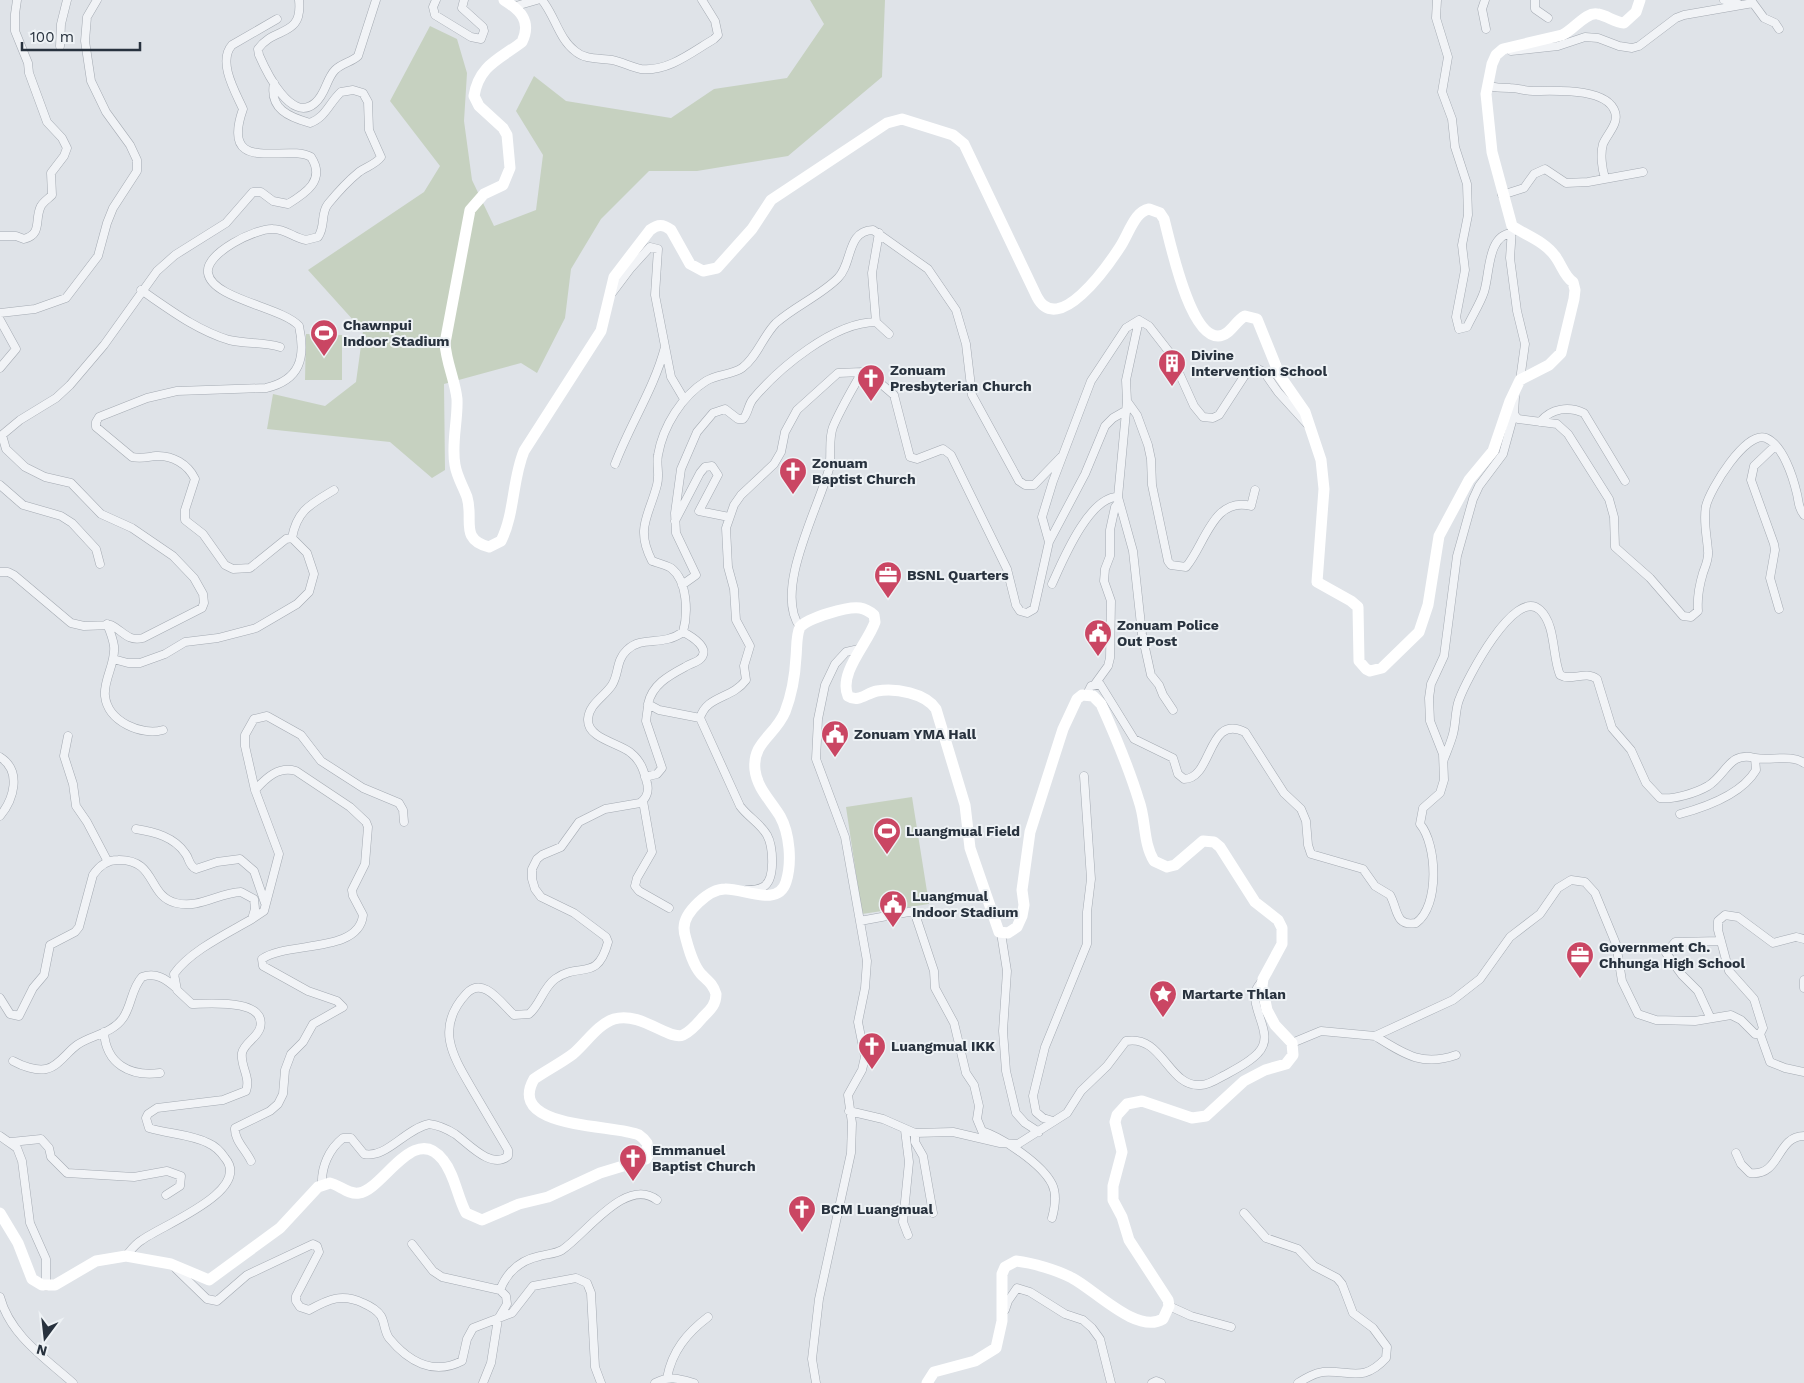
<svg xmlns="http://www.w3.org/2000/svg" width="1804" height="1383" viewBox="0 0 1804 1383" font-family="'Work Sans',sans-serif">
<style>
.green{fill:#c6d1c0}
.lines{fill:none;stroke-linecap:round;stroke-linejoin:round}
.street-casing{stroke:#a4aab2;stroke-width:9}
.street{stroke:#f1f3f6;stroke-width:8}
.secondary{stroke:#fff;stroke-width:11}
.labels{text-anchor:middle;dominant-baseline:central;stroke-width:4;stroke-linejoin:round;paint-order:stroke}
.poi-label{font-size:14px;font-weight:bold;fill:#28323e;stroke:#eef2f5;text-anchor:start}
</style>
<rect width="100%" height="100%" fill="#dfe3e8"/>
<path class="green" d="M810,0H885L882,77L788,156L697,171H649L601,219L571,269L565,318L537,373L521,363L444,384L445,470L432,478L390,442L267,429L273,394L325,406L356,382L363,331L308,270L424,192L440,166L390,101L430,26L457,39L467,73L464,121L472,180L494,226L536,210L543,155L516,111L534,76L566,101L671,118L714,89L787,78L824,24Z
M306,334L342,335V380H305Z
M912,797L929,904L862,914L846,807Z"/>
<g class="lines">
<g class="street-casing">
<path id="street" d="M299,0C303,38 274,26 258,49L259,55C266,71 291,124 315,103C326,94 326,79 335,70C342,63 352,62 358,56L376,0
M436,0L433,7L435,15L471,37L481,39L484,31L483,27L462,8L464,0
M542,0C555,16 559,39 575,51C585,60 599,58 612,60C622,62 631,67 641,69C668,72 692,52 714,39L718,35L715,21L702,0
M1437,0L1436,18L1448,57L1442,92L1452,119L1455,147L1467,184L1468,215L1462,245L1465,270L1456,317L1459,329L1467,327C1472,316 1480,304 1484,292C1490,274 1487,235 1512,233
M1485,0L1482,9L1486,29
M1535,0V9L1548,18
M1724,0L1739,4
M516,6L537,0
M60,46L61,24L67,0
M1511,51L1558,46L1585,37L1598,38L1619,46L1632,48L1639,46L1676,18L1684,15L1753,3L1764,18L1775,23L1779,29
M1488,85C1495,89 1502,87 1510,88C1518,88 1525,91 1533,91C1553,91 1607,87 1615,112C1619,124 1607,134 1603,144C1600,154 1602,169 1605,178
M1502,195L1524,188L1534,174L1545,169L1566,183L1588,182L1643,172
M1512,229L1510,258L1517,311L1525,344L1520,380
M0,236H16L24,239C43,234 34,219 41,206C43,202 48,199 52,195L51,173L64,156L67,148L62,138L47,122L29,73L28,63L15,31V14L17,0
M141,290C169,309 196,330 229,340C246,344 263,342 280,347
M612,293L630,269L650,247L658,249L655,295L671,377L684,399
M0,313L35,309L66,298L98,256L107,223L113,208L137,171V160L130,145L106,112L91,81L85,41L87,17L97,0
M0,320L16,349L0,368
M1139,320L1126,380L1127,401L1137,415L1148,445L1151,459L1152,485L1168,561L1171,565L1186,567C1205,545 1213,496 1251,506L1255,490
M876,322L872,273L879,233
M1515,397L1514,414L1518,419L1557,424L1568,434L1609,499L1614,517L1615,547L1650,578L1683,616L1691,617L1698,611C1697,598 1699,586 1703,573C1705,567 1709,559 1708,551C1707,536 1703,521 1706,506C1710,489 1746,430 1766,438C1783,445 1793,477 1797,494C1799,502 1798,508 1804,515
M1127,401L1118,497L1133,551L1142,634L1151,675L1159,685L1163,695L1173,710
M1540,422C1551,408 1569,406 1584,413L1625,481
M1775,446L1754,466L1751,480L1774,544L1775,550L1770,578L1779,609
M615,464C630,424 654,389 665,347
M0,485L23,505L61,516L72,523L96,549L100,564
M675,521L700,473L705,467L712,466L718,475L699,511L729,517
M292,538C297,510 311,504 334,490
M1049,542L1085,474L1105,426L1113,418L1127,410
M0,572H8L14,575L71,623L84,626L111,625C123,631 128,642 143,638L202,608L204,603L203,594L194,578L173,556L132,528L101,514L71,483L45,477L25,467L6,449L2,435L20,420L56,398L70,385L104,345L157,271L175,255L226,223L253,192H261L273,201L288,204C306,193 326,180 311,157C287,143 219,177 243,109C236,93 217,62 232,45L277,19
M1052,584C1062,562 1089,496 1118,497
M682,585L696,575L676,533L675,513L681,469L697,432L713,413L725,409L738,419H743C748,414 748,405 753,399C779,368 834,322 876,322L889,334
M107,624C110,631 113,639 114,646C116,663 103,680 105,696C108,722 142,736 163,730
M800,627C773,591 819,507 829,469C832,455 828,440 833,427C841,408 852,390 862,372
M683,632C691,636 713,649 699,660C695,663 689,664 685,667C668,676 652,685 648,704L659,710L700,718
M113,659L128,663H140L165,654L185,642L218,638L256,628L297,604L309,592L314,574L307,553L292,538L286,539L250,568L233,569L225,565L203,534L185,520V510L195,479C188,464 172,455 156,456C147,457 141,459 132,457L96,427V422L99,417L147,398L177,391L266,388C300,380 306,358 299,326C282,307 212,299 208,273C205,253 256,228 273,229C286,229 294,238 306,240L318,237C326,226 320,214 328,204C337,193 348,181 359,172C366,167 376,164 381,157L369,130L368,102L363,93L353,90L341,92C329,103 326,117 310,123C289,117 269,109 274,83
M1095,684L1108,666L1110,658L1111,601L1104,581L1105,569L1110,556V530L1115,507L1119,502
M1087,694L1091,686L1100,684L1134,739L1173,758L1178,774L1184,779C1213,779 1207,713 1245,732L1284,793L1301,809L1306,821L1308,845L1311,854L1363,869L1375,886L1390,895C1398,909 1395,927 1416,923C1440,906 1437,844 1420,824L1423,808L1440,793L1444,780L1443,754L1430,721L1429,698L1431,684L1444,656L1457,556L1473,499L1479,486L1503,454L1514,414
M68,736L64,756L73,784L76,806L87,822L108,862
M0,757C22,771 14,799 0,816
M1755,758C1771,761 1791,754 1804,763
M1444,759C1447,751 1451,742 1453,734C1456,723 1455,710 1459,700C1466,680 1515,586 1540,610C1556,625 1552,656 1560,675C1572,682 1585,670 1597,679L1612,728L1631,750L1646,783L1660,798C1673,800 1696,793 1708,786C1727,774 1729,751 1755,758L1756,770C1742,794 1706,807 1680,814
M645,777L657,774L662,768L646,721L648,706
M643,801L652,852L637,878L635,886L639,891L669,908
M136,829C155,832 174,837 185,853C190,859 188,865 196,869L217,862L240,859L254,871L265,903
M747,890C752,890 759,889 763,887C776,880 773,846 767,835C760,823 748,817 740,806L700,718C707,695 732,699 746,680L744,666L750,646L736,620L734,589L728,567L726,528L734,505L741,495L774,464L781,452L785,432L797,410L838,373L862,372L873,377L894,395L910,457L917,459L943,449L951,455L1007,569L1016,605L1020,611L1027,613L1034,609L1049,542L1042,517L1053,481L1091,381L1126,328L1139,320L1149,326L1170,353L1194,406L1203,417L1213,418L1219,415L1245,375L1258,369L1264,372L1278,392L1308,425
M252,919L264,911L279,854L255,790L245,746V735L254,719L267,716L301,735L321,761L363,788L399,803L403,810L404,822
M860,921L914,911L934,971L935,988L954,1023L966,1073L974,1085L979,1106L977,1119L982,1131C1003,1138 1042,1164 1052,1184C1057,1194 1055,1207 1052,1218
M1001,933L1007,971L1003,1031L1006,1071L1016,1113L1025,1123L1039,1132
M1804,980V988
M0,998L10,1014L19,1016L33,988L44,975L50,945L75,932L79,927L93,875C99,866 107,860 118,860C157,859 147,896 176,903C199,909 218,893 241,892L254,899L255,909L252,919C228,933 190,951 174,974L177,990L192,1004C207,1004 268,998 260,1028C257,1038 244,1043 242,1053C240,1066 251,1077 246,1091L223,1100L157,1108L148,1114L146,1118L149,1128C168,1134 190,1134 208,1143C215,1146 221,1152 225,1158C253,1191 160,1226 142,1240C135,1244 131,1250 126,1256
M1710,1017L1698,991L1682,975L1666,953L1675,942L1721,941
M104,1032C106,1064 130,1077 160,1073
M1760,1034L1770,1062L1785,1068L1804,1072
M1375,1036C1404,1054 1422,1067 1456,1055
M1292,1043L1321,1031L1375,1036L1453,1000L1480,979L1510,937L1540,914L1558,888L1571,880L1585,882L1595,893L1616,944L1622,981L1638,1014L1656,1020L1695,1021L1731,1015L1741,1020L1755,1034H1760L1763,1028L1754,999L1729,971L1718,930V921L1725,915L1738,917L1773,943L1796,937L1804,939
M13,1061C22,1066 36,1071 46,1069C58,1067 67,1052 77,1045C91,1035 112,1034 123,1018C132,1005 131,989 142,977C156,972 166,979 176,988
M849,1111L883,1119L915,1133L953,1132L1000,1143L1018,1144L1067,1113L1081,1091L1107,1066L1126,1041C1163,1034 1168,1088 1201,1085C1208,1085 1216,1080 1223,1076C1234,1070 1249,1063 1258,1053C1275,1036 1253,1013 1255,994C1255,989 1259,985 1262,981
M1053,1121L1043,1118L1036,1112L1033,1096L1045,1047L1087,944V912L1091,879L1084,776
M905,1130L909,1162L903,1222L908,1235
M915,1133V1142L923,1156L933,1213
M0,1136L17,1148L22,1161L30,1223L46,1259V1286
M11,1142L41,1139L49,1148L51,1157L67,1173L134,1177L167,1171L181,1176L180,1186L166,1195
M1736,1153L1741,1164L1750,1173C1781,1177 1776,1136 1804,1136
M251,1161C246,1150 234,1140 235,1128L270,1111L278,1104L283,1094L285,1070L291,1054L303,1042L313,1024L343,1007L337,1001L308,991L263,966L262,959C286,941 359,954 363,915L353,896L352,890L365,864L368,827L366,822L350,807L296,771C278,766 266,778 255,790
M322,1185C321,1167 329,1149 343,1138H351L364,1154C386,1159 405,1129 429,1124C437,1125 447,1129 455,1134C468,1143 491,1170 508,1156V1150C497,1131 486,1113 475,1094C455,1059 433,1030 466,994C483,975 501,1003 514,1015L529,1014C540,1005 543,988 555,979C580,961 597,983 608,942L606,937L574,913L541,897L535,889L532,879V869L537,859L542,855L561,847L579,822L605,809L640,803C647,798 649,790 647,783C644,771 641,761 631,753C620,743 587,739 588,719C589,704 604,697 612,685C619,674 616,660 627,650C643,635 662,647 683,632C688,614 688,581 671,568C666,565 658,563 652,561C635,528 649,516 657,485C660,475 656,465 658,455C663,426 682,396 706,381C717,374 732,375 742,368C757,357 763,336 776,323C795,306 820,296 838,278C853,263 846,231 873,230L928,269L956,310L966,344L972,395L1019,481L1025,485H1034L1061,457
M1244,1213L1266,1238L1298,1249L1314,1266L1337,1278L1342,1284L1353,1313L1373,1328L1387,1347L1386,1358C1363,1383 1351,1370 1323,1372C1314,1373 1306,1378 1298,1383
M412,1244L433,1271L442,1277L500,1290L506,1296L507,1304L498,1319L491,1363L483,1383
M176,1269L207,1299L217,1301L247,1275L313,1244L317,1246L319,1252L296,1296V1301L300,1307L309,1310C329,1299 342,1293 363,1303C370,1306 377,1310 381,1316C385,1323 384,1331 389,1338C408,1361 433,1376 462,1361L467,1339L473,1328L512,1313L533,1286L576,1278L587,1283L591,1293L595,1367L601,1383
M500,1290C507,1272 521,1260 540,1256C547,1254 555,1254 562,1250C586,1234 626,1176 657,1200
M0,1297C10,1335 45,1358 73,1383
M1169,1306L1191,1316L1231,1327
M1005,1310L1008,1301L1017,1288L1030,1292L1065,1314L1083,1320L1092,1328L1100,1339L1111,1383
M667,1378C672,1351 687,1333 708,1317
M655,1383C669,1375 680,1379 694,1383
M816,1383L812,1359L819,1299L851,1153L852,1123L848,1095L862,1070L865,1057L858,1022L865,988L867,961L845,837L816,759L818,719L825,685L835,664L846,652L859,649
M1152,1383L1156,1381L1161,1383"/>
</g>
<use href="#street" class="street"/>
<path class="secondary" d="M504,0C520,10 532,21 522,42C500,59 479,65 474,96L479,106L503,128L507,135L510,168L503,185L484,194L470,210L445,343C446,362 455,380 457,399C458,421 451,443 455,465C457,477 463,486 467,497C474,520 459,539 489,547L501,541C515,513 512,480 524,451L601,331L614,277L650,230C658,224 663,224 671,230L690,264L703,271L717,268L752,229L771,200L887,123L902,119L953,135L964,144L1037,297C1058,337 1107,267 1120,247C1126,238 1130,226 1137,217C1141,212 1144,210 1149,209L1160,213L1164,219C1170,241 1189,336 1218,336C1230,336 1235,321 1245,316L1257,319L1280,376L1305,412L1321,460L1324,489L1317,582L1351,601L1358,607L1359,661L1366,669L1370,671L1382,668L1419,632L1428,605L1439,536L1469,480L1493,451L1510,401L1520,380L1549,365L1561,353L1574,299L1575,290L1573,282C1564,276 1562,265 1555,256C1544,241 1527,236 1512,226L1492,152L1486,94L1492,64L1496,55L1503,49L1562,35C1574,30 1586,11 1598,14C1608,16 1614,22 1624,23L1636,12L1640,0
M0,1213L18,1243L32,1279L42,1285H55L96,1261L126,1256L171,1264L209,1280L280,1228L318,1187L330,1183C339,1185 349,1195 359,1193C383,1190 414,1122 443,1160C455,1175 457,1196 466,1213L482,1220L519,1204L548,1197L600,1173L646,1159L648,1155L647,1143C645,1140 642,1137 639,1135C617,1124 505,1130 534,1079C547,1070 561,1063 573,1054C586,1043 598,1024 614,1019C641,1011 669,1041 683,1035C690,1032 698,1023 703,1017C710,1010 716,1005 716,994C713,984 708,981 701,974C693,965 689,950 686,939C685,936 684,931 684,928C684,912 709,889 725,889C743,888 778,908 786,882C792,863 790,834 780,816C771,801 757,788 755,770C752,742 775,736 785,712C792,694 795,676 796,657C797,647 796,636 800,627C808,618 848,606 860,608C866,609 869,611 874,615L875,622C868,643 838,673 848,696C859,703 866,693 877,691C896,688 925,693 936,709L965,805L970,848L999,932L1008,933L1017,927L1022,916L1024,905L1022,890L1030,832L1063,729L1077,699L1082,695L1093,696L1101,704C1115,735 1129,768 1139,801C1146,820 1143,843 1154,861L1167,867L1175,865L1203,841L1214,842L1220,847L1255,902L1278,920L1282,928V944L1263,979L1262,986L1267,1010L1275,1025L1292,1043L1293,1055L1286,1064L1265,1070L1244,1081L1206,1116L1192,1118L1142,1101L1127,1104L1117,1115L1115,1122L1122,1152L1113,1186V1200L1122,1217L1129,1240L1168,1300L1169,1306L1163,1319C1137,1335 1094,1289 1072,1278C1057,1270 1033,1263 1016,1261L1005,1267L1002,1274V1321L996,1348L975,1361L934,1372L927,1383"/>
</g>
<defs>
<g id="stadium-pin" transform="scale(1.4375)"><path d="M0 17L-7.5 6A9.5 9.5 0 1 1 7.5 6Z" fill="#ca4663" stroke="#eef2f5"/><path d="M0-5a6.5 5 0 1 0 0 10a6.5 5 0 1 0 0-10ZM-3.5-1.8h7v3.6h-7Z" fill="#fff"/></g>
<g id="building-pin" transform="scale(1.4375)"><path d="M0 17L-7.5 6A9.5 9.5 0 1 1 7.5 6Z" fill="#ca4663" stroke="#eef2f5"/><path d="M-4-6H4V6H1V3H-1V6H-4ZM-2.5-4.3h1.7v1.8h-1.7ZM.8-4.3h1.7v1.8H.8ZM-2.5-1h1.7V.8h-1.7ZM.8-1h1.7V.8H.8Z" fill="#fff"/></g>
<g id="church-pin" transform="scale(1.4375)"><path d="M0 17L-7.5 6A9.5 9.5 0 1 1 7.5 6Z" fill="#ca4663" stroke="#eef2f5"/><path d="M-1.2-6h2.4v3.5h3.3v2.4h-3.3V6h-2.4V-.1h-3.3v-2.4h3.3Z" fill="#fff"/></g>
<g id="office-pin" transform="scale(1.4375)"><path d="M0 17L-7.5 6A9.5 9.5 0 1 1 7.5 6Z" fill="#ca4663" stroke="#eef2f5"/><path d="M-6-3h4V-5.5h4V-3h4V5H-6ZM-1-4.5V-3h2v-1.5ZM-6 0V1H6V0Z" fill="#fff"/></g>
<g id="civic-pin" transform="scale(1.4375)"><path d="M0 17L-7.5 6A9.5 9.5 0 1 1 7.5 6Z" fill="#ca4663" stroke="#eef2f5"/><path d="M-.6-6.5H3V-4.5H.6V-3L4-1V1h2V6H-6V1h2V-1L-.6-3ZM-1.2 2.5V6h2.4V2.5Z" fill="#fff"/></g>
<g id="sight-pin" transform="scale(1.4375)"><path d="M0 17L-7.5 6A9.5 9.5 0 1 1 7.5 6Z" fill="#ca4663" stroke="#eef2f5"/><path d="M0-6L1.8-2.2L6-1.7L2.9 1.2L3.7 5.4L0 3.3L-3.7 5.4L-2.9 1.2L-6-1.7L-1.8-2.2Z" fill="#fff"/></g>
</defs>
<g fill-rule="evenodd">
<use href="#stadium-pin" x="324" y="333"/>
<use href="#building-pin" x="1172" y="363"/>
<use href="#church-pin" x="871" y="378"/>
<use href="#church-pin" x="793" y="471"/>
<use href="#office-pin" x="888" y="575"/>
<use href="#civic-pin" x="1098" y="633"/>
<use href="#civic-pin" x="835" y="734"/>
<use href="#stadium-pin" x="887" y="831"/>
<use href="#civic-pin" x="893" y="904"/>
<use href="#office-pin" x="1580" y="955"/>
<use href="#sight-pin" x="1163" y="994"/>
<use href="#church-pin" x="872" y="1046"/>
<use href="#church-pin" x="633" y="1158"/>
<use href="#church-pin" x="802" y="1209"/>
</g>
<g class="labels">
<g class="poi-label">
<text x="343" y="325">Chawnpui<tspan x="343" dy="16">Indoor Stadium</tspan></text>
<text x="1191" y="355">Divine<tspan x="1191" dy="16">Intervention School</tspan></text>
<text x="890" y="370">Zonuam<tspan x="890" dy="16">Presbyterian Church</tspan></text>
<text x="812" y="463">Zonuam<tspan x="812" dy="16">Baptist Church</tspan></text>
<text x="907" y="575">BSNL Quarters</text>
<text x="1117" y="625">Zonuam Police<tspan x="1117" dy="16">Out Post</tspan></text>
<text x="854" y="734">Zonuam YMA Hall</text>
<text x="906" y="831">Luangmual Field</text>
<text x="912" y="896">Luangmual<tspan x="912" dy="16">Indoor Stadium</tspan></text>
<text x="1599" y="947">Government Ch.<tspan x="1599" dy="16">Chhunga High School</tspan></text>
<text x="1182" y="994">Martarte Thlan</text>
<text x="891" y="1046">Luangmual IKK</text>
<text x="652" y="1150">Emmanuel<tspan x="652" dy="16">Baptist Church</tspan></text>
<text x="821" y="1209">BCM Luangmual</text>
</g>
</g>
<g transform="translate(45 1338) rotate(195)" stroke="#eef2f5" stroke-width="4" paint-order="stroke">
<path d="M0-4L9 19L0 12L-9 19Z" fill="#28323e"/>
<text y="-8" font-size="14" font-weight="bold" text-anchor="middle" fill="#28323e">N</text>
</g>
<path d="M22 42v8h118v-8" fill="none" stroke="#28323e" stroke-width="2.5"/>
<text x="30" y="42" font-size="15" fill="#28323e" stroke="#eef2f5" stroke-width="4" paint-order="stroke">100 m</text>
</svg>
